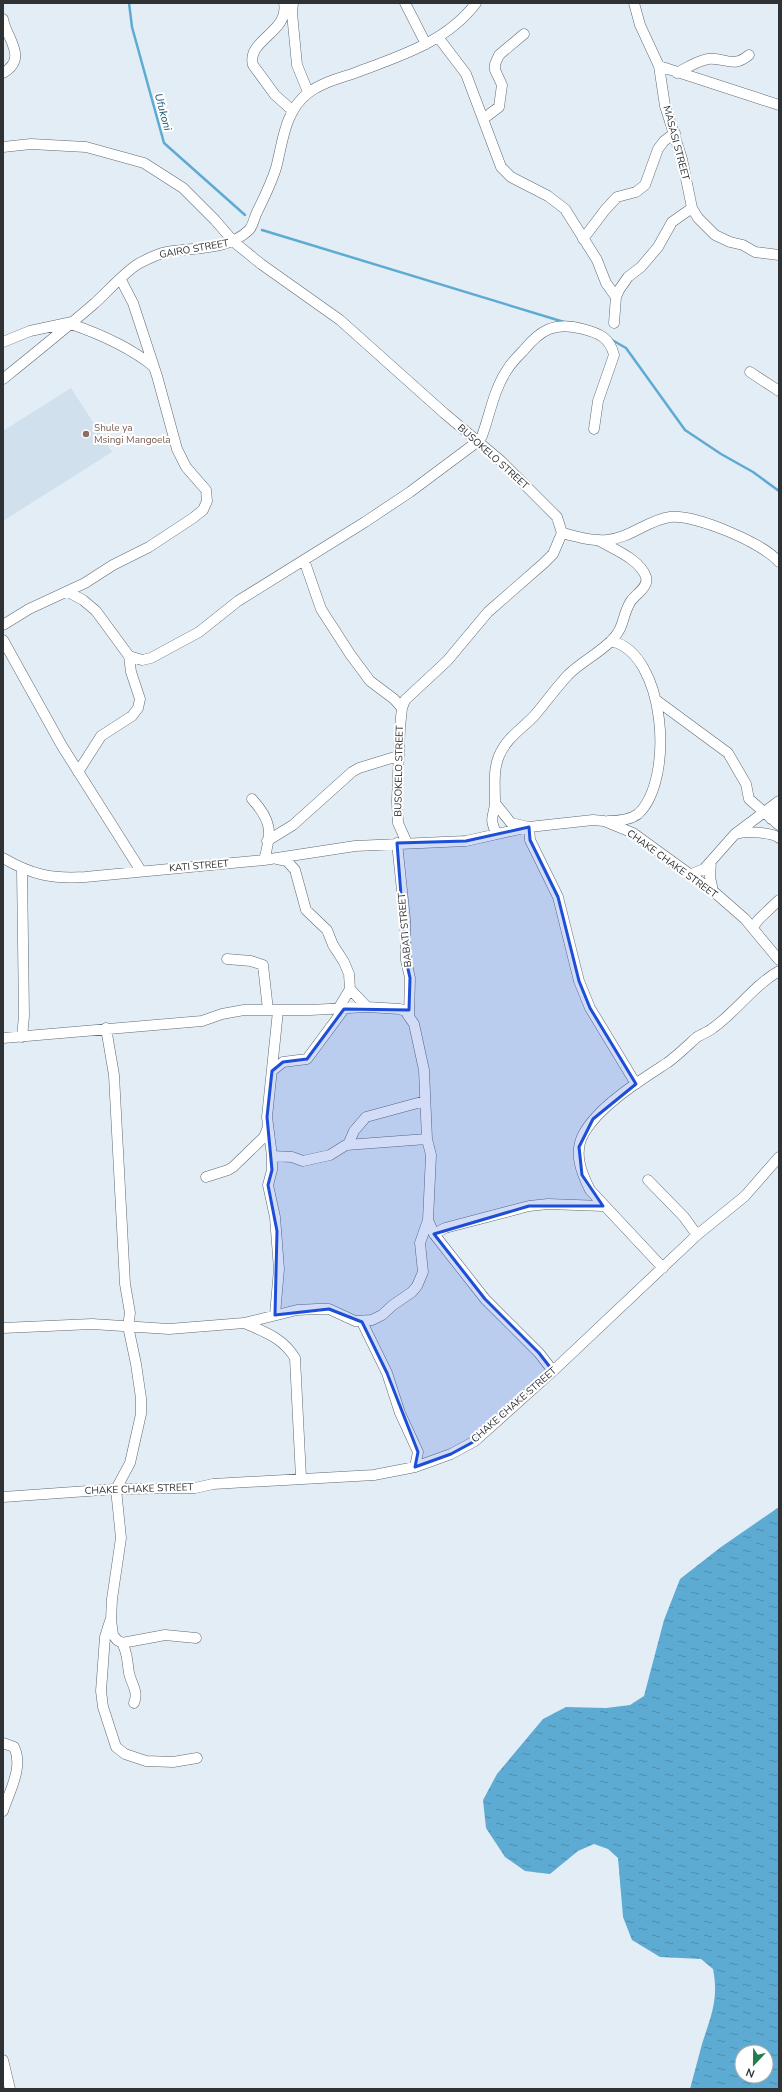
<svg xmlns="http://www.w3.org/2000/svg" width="782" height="2092" viewBox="0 0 782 2092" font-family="'Nunito Sans',sans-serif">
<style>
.built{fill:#d0e0ed}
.water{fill:url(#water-ripples);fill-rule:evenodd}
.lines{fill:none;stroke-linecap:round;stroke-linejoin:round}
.stream{stroke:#5dabd2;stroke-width:2.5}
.minor-casing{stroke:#616971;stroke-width:11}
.minor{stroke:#fff;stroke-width:10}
.marked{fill:#1d4ed8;fill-opacity:0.2;stroke:#1d4ed8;stroke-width:3;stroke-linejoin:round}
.education-dot{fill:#8d6e63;stroke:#fff;stroke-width:1.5}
.labels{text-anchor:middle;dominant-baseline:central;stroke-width:4;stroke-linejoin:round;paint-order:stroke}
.street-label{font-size:10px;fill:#2e3235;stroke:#fff}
.education-label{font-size:10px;fill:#785e54;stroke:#fff;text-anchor:start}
.water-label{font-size:11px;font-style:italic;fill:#15546f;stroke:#fff}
</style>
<defs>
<pattern id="water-ripples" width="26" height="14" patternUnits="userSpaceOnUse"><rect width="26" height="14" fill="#5dabd2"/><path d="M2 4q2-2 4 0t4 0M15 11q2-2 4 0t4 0" fill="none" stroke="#4d8cab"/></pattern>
</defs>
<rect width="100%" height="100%" fill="#e3edf6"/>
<path class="built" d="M71,388L112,452L3,521V431Z"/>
<path class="water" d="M779,1507V2089H690C694,2074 698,2059 702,2044C711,2016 719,1999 713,1969L701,1959L660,1957L632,1940L623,1917L618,1858L608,1849L594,1844L578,1851L550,1874L525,1871L505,1857L486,1828L483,1800L497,1774L543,1719L566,1707L606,1708L630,1705L644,1696L664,1620L680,1579L721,1547ZM742,2052H766V2076H742Z"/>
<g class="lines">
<path class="stream" d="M129,3L132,27L164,143L245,215
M262,230L564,322
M612,340L626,348L685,430L721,454L753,472L779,491"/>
<g class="minor-casing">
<path id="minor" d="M284,3C290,32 246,40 253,65L275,95L293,111
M293,3L292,13L297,65L308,92
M405,3L426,44
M634,3L640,25L659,66L665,106L682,159L692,208L698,218L715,235L730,242L743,245L755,252L779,255
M3,19C6,38 29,58 3,73
M438,37L466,74L501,167L511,177L548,196L565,209L597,260L606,283L616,297
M659,66L779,105
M677,73C686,68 697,61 708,59C726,57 732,69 749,55
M483,119L499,107L502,85L495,70V64L499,55L524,34
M3,147L31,144L86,147L144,163L183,188L215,220L234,242L261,264L340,320L444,413L501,461L557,517L562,533L553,554L544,563L488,612L447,661L405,700L402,708L400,727L397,801L398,823L407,843
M583,239L605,210L617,197L636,192L645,185L658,149L664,141L675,133
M614,323L616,297L619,290L628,277L641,267L658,247L672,222L692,208
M71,324C100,334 128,346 153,366
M3,342L30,331L72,322
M750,372L779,391
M3,379C34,354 65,329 95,303C106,293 126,271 138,264C147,259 157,254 167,252C196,247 227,251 249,230C253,226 254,218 257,212C264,198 271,184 276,168C283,142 284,112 308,93C321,83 337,79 352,74C397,57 446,43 476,3
M562,533C576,536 592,542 607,540C630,538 648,520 670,517C695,514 763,543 779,562
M304,560L321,609L350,654L370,681L394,699L402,708
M68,592L83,600L96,611L129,656L142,660L151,658L199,632L238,601L365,522L410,492L477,442L482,436C490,414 494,389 507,370C511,363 517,357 523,351C540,330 555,321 583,329C599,333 610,338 614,355L598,401L594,429
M3,625L29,609L85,583L113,565L149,547L193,518L203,510L207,501L206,490L186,467L177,449L157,376L133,303L121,280
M3,640L62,746L141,871
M656,700L728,753L746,784L749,799L779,825
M78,772L101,736L132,716L138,708L140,699L131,672L129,656
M252,799C272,821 272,832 264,860
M495,803L511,823L529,827L530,840L558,897L579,981L590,1008L636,1084
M771,819L779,811
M608,821C617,821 630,820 638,814C675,780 666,653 611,641
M496,833C488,815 495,817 495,801C495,787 493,770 499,756C506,738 522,729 535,715C546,702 556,688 568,675C581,662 598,654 611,641C625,628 622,614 631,601C636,594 649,587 646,577C640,559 613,549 598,540
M736,834C745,831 773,832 779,838
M267,841L293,825L352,772L359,768L398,756
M397,843L405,919L406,960L410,978L409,1016
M3,858C32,875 52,879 85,877L264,860L355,846L466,841L529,827L593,820L604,821L633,833L713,891L745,919L779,960
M277,859L287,861L295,870L306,910L327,930L333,945L344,962L349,974L350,989L338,1009
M711,861L710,877L713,891
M689,875L704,869L735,834L779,801
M753,927L759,919L779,900
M227,959L251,961L263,965L268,1010
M350,989L367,1007
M106,1028L114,1075L125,1284L130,1313L128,1326L136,1364L141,1398V1414L130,1463L116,1489L121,1538L112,1599L111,1620L113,1635L117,1640L122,1643L165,1635L196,1638
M22,1037L24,1016L22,869
M3,1038L202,1021L222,1014L244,1010H310L367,1007L400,1009L405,1011L414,1024L424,1070L427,1139L431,1155L428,1220L434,1234L485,1299L539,1353L553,1371
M272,1071L283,1062L307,1059L344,1009
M348,1145L354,1131L366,1117L425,1101
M272,1156L292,1157L303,1161L330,1155L346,1145L427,1139
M206,1177L228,1170L233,1167L264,1137L268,1127
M648,1180L684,1217L697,1235
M434,1234L445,1228L529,1206L548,1204L603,1206
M663,1268L590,1190C581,1172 573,1152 584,1133C600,1105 641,1080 667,1063C678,1055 687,1046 697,1037C702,1034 708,1032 713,1028C737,1011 753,986 779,971
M275,1315L279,1269L275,1217L268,1185L272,1170V1156L267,1117L278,1011
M362,1322L387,1373L400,1413L418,1452L415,1467
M244,1323C265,1332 283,1338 295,1358L301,1478
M3,1328L92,1324L169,1329L244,1323L297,1310L317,1309H329L355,1321L372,1320L382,1315L393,1305L412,1292L417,1286L423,1272L420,1243L428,1220
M3,1497L116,1489L195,1488L213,1484L374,1475L415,1467L451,1454L475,1441L553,1371L697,1235L745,1196L779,1157
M110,1621L105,1637L101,1691L103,1707L116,1747L125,1754L146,1761L173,1762L197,1758
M122,1643C128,1653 127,1662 129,1673C131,1683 139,1692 134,1703
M3,1743L14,1747C24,1767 9,1792 3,1811
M3,2060L10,2089"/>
</g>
<use href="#minor" class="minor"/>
</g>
<path class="marked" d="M529,827L530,840L558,897L579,981L590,1008L636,1084L593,1119L579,1147L582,1175L603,1206H529L434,1234L485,1299L539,1353L553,1371L475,1441L451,1454L415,1467L418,1452L387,1373L362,1322L329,1309L275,1315L277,1231L268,1185L272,1170L267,1117L272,1071L283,1062L307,1059L344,1009L409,1010L410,978L406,960L397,843L466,841Z"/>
<circle class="education-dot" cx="86" cy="434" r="4"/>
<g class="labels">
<g class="street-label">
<text transform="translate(676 143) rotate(75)">MASASI STREET</text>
<text transform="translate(194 249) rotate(-10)">GAIRO STREET</text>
<text transform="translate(493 457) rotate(42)">BUSOKELO STREET</text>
<text transform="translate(399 771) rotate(-89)">BUSOKELO STREET</text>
<text transform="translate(672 864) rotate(36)">CHAKE CHAKE STREET</text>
<text transform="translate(199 866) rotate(-5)">KATI STREET</text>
<text transform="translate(405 930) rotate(-95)">BABATI STREET</text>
<text transform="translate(514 1405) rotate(-41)">CHAKE CHAKE STREET</text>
<text transform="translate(139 1489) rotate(-2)">CHAKE CHAKE STREET</text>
</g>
<g class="education-label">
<text x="94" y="428">Shule ya<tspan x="94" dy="12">Msingi Mangoela</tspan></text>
</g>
<g class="water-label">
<text transform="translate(163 112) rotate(75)">Ufukoni</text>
</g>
</g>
<rect width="782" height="2092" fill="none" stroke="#2e3235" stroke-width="8"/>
<g transform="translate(754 2064) rotate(202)"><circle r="19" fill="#ffffff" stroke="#abadae"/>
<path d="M0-3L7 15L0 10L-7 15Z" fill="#267c4f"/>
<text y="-6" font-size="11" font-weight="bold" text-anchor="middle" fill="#2e3235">N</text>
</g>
</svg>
